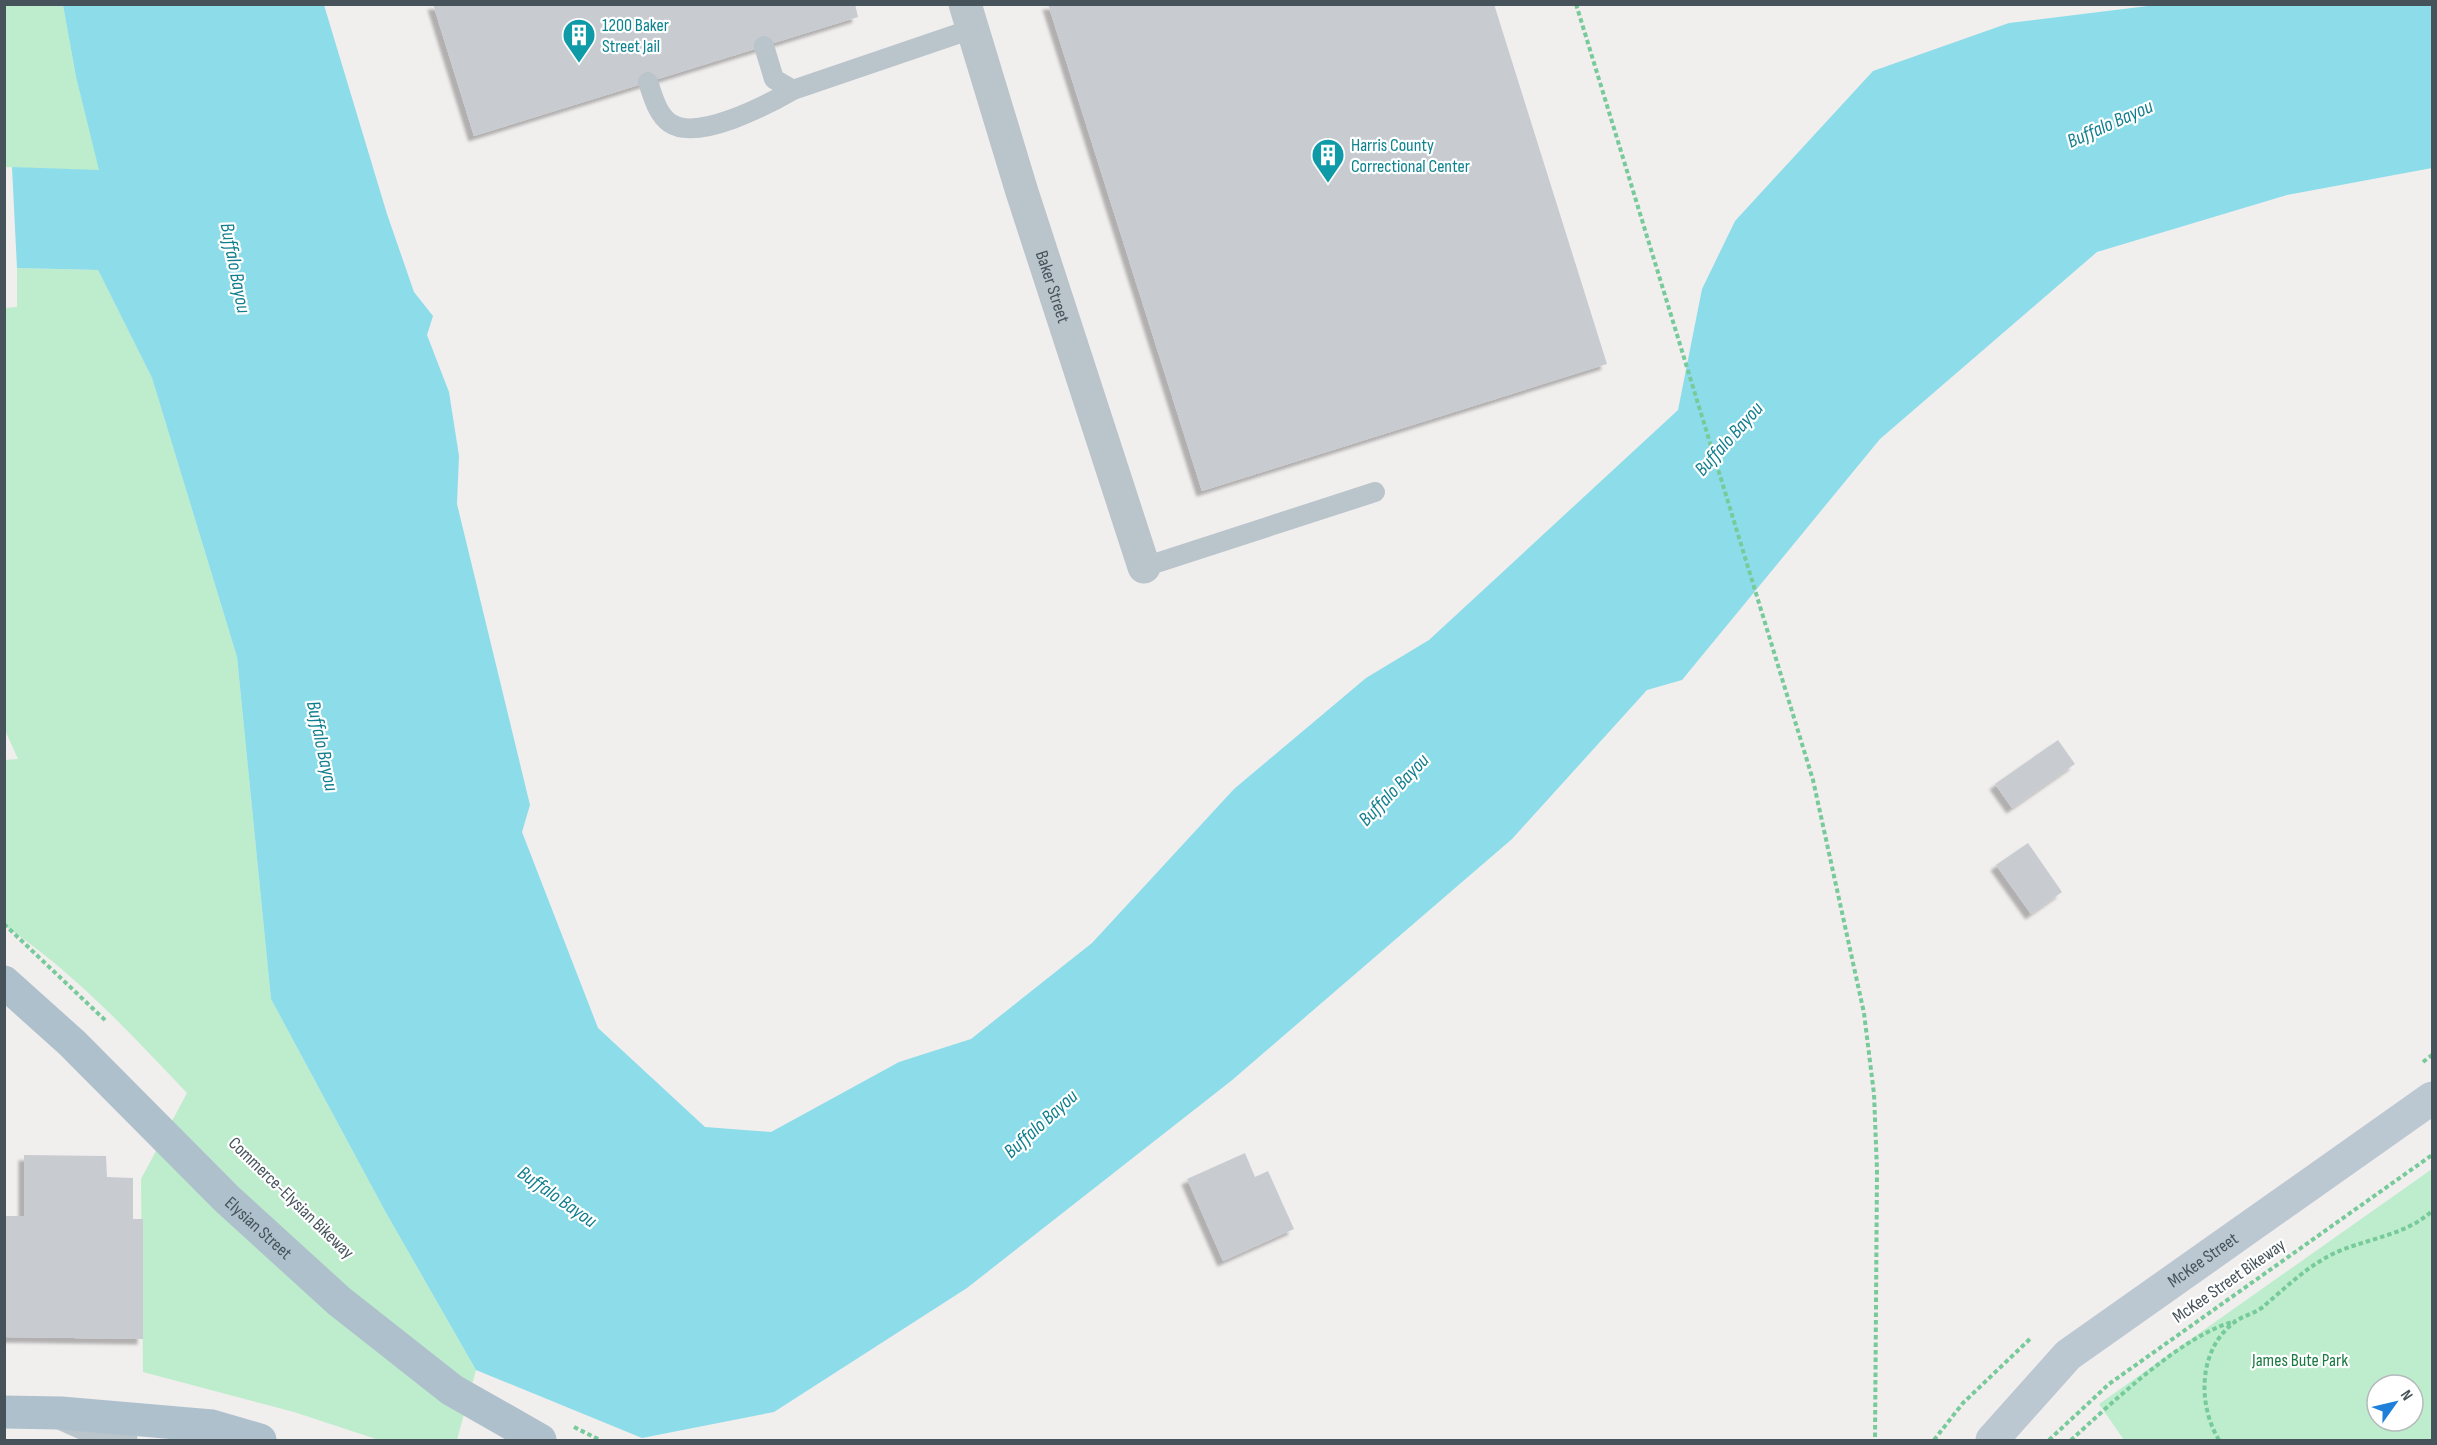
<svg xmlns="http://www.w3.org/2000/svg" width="2437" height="1445" viewBox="0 0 2437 1445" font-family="'Sofia Sans Condensed',sans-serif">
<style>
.green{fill:#bdedcc;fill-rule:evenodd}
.water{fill:#8cdde9}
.building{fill:#c8ccd1;filter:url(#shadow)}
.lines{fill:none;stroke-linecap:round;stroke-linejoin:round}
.path{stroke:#77ca9a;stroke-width:4;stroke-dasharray:4.5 3;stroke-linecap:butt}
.lane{stroke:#bac4cb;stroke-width:20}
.street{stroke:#bac4cb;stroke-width:33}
.secondary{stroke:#bcc8d1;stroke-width:33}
.primary{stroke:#aec0cc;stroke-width:33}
.labels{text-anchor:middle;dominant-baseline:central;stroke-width:4.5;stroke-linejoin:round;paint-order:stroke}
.culture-label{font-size:18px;fill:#0d838f;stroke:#fff;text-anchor:start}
.street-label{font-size:18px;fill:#47535b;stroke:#fff}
.park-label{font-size:18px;fill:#1a7a42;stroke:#fff}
.water-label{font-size:20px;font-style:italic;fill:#117e8e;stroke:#fff}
</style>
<defs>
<filter id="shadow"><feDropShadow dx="-5.5" dy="5.5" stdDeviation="1.5" flood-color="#0004"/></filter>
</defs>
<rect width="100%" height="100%" fill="#f1eeee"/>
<path class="green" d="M4,5H63L76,77L100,171L5,167Z
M17,268L98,270L152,378L237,657L271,999L385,1211L476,1370L457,1440H379L294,1412L143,1372L141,1179L187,1093C130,1033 74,972 5,926L4,760L18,759L4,728L5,308L17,307Z
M2432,1169V1440H2124L2099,1404ZM2377,1385H2413V1421H2377Z"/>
<path class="water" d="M63,5H324L387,214L414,292L433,316L427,335L449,392L459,456L457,504L530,805L522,832L598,1028L705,1127L771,1132L899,1062L971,1039L1092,943L1234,789L1366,678L1429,640L1678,410L1702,289L1735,221L1873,71L2009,23L2156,5H2432V168L2287,195L2097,252L1880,439L1682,680L1647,690L1512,839L1231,1081L967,1288L774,1412L642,1438L476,1370L385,1211L271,999L237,657L152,378L98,270L17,268L12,167L99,170L76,77Z"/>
<path class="building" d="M433,4H855L858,17L474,136Z
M1048,4H1494L1607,364L1202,491Z
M2058,740L2075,764L2012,808L1995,784Z
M2028,843L2062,892L2031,914L1996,865Z
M1245,1153L1255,1177L1268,1171L1294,1229L1223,1261L1187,1179Z
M24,1155L106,1156L107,1177L133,1178V1219H143V1339L4,1337V1216H24Z"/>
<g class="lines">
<path class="path" d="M1576,4L1813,780L1864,1013L1874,1094L1877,1170L1875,1440
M4,924L107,1022
M2423,1062L2432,1055
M574,1427L600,1440
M1934,1440L1963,1403L2032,1337
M2049,1440L2109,1384L2432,1155
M2071,1440C2112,1403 2183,1334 2236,1321
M2219,1440C2197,1404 2198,1348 2236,1321C2245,1315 2256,1313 2264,1306C2286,1287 2310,1264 2337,1252C2369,1238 2406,1235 2432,1211"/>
<path class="lane" d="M764,46L774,79L793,90
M648,82C653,96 657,114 670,123C697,142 767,105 793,90L972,29
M1144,567L1375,492"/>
<g class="street">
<path id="s1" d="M965,4L1022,192L1144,567"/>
<path d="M65,1415L121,1440"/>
</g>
<path class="secondary" id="s2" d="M1992,1440L2068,1355L2432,1098"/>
<g class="primary">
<path id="s3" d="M4,982L72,1043L227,1199L339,1301L452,1390L540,1440"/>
<path d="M4,1412L61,1413L212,1426L260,1440"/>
</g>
</g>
<defs>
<g id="building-pin" transform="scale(1.725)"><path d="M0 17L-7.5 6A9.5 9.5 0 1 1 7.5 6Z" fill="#0f9aa8" stroke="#fff"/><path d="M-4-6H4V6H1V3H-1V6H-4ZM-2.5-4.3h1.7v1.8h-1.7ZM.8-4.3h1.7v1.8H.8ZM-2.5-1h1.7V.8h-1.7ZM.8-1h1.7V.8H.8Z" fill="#fff"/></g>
</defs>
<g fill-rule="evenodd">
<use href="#building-pin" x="579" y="35"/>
<use href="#building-pin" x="1328" y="155"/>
</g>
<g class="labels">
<g class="culture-label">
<text x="602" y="25">1200 Baker<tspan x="602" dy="21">Street Jail</tspan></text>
<text x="1351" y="145">Harris County<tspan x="1351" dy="21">Correctional Center</tspan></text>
</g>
<g class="street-label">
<text stroke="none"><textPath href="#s1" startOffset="296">Baker Street</textPath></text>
<text transform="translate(291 1198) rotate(44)">Commerce-Elysian Bikeway</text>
<text stroke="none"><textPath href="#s3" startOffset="354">Elysian Street</textPath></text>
<text stroke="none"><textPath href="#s2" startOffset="279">McKee Street</textPath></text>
<text transform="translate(2229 1281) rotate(-35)">McKee Street Bikeway</text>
</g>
<g class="park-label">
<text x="2300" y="1360">James Bute Park</text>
</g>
<g class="water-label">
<text transform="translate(2110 124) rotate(-24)">Buffalo Bayou</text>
<text transform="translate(235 268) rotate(79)">Buffalo Bayou</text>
<text transform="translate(1729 439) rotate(-48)">Buffalo Bayou</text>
<text transform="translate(322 746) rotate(78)">Buffalo Bayou</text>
<text transform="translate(1394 790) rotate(-46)">Buffalo Bayou</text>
<text transform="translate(1041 1124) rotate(-42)">Buffalo Bayou</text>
<text transform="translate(557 1197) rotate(35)">Buffalo Bayou</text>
</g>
</g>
<rect width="2437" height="1445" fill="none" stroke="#47535b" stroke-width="12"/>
<g transform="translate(2395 1403) rotate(56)"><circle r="28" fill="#ffffff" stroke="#b5babd" stroke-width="1.5"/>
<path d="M0-4.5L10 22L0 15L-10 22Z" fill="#1f80da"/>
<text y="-9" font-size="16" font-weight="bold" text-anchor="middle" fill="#47535b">N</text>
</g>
</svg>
